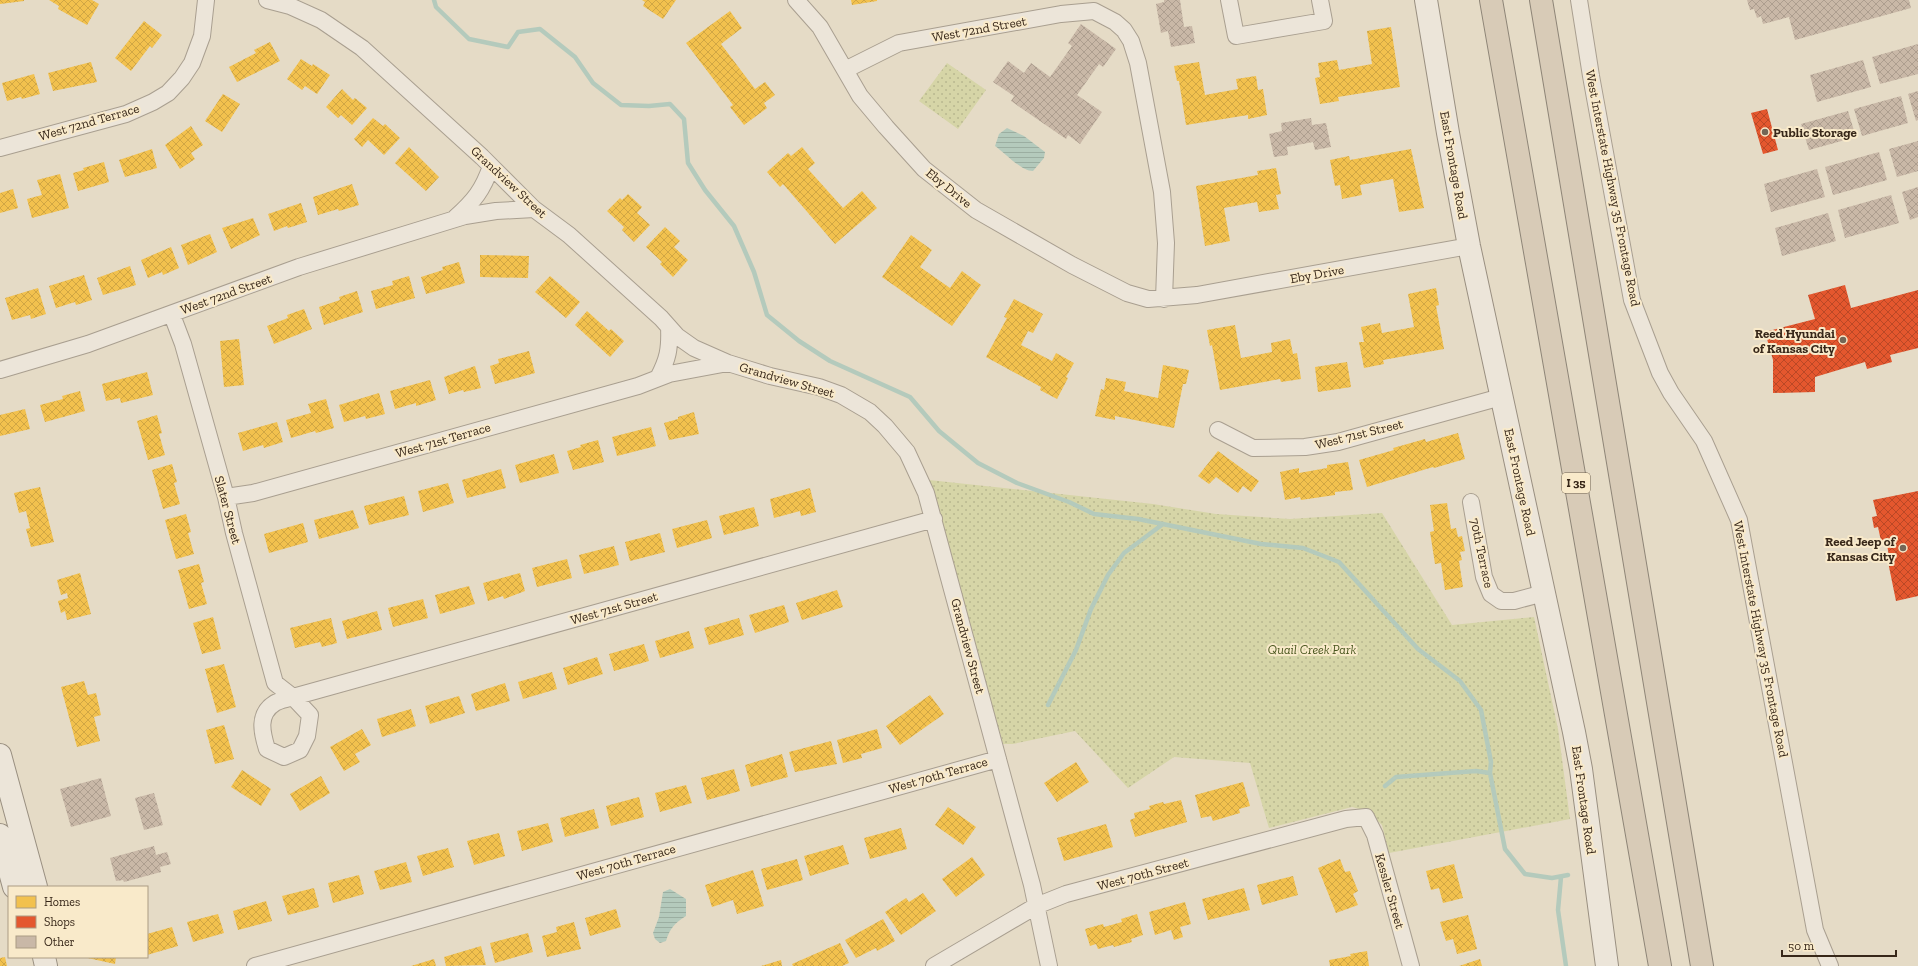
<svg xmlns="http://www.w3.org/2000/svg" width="1918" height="966" viewBox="0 0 1918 966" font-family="'Zilla Slab',serif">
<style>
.park{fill:url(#park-dots)}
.water{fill:url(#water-rules)}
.homes{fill:url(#homes-cross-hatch)}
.shops{fill:url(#shops-cross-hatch)}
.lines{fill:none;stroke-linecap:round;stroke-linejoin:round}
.stream{stroke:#b4cabc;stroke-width:4.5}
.building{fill:url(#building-cross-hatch)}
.street-casing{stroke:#a99f90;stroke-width:18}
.secondary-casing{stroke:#998f80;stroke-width:24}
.highway-casing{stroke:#8e8577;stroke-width:24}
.street{stroke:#ece5d9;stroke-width:16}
.secondary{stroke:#ece5d9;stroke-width:22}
.highway{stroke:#d8cbb7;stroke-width:22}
.poi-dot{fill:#746656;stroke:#f9eaca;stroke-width:1.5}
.labels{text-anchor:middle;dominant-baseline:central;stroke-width:4;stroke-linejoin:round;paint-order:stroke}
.shield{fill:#f9eaca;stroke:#71624e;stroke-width:1}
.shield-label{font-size:12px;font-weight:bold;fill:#372719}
.street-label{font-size:13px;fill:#372719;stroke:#f9eaca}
.poi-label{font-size:13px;font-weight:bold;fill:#372719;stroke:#f9eaca;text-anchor:end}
.park-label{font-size:13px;font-style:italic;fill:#49561e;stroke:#f9eaca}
</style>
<defs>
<pattern id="park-dots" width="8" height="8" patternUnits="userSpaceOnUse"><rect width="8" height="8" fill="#d6d5a7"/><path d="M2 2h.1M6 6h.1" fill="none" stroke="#b8b78f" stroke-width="1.8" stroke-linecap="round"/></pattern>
<pattern id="water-rules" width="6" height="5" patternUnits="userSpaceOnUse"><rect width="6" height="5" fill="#b4cabc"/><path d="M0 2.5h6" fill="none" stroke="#9baea1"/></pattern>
<pattern id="homes-cross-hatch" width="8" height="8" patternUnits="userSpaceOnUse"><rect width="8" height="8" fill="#f2c14e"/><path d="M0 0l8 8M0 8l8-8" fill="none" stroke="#d0a644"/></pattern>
<pattern id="shops-cross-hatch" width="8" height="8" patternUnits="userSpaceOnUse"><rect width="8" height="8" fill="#e4572e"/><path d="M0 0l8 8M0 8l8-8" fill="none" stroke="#ba4826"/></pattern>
<pattern id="building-cross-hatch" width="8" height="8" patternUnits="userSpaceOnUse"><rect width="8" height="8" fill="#c9b8a7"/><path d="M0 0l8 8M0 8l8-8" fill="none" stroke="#ad9e8f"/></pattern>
</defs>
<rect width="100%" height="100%" fill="#e5dbc6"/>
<path class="park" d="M947,63L986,90L958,129L919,101Z
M929,480L1153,504L1216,514L1290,519L1382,513L1452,625L1534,617L1558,729L1570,819L1389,853L1382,825L1367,811L1352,807L1269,828L1250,763L1174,757L1128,788L1075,731L1013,744H1003Z"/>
<path class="water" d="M1007,128L1024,136L1045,152L1044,158L1033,171C1021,171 1005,153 995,146L999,134Z
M670,889L686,899V916C675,923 670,928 666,941L660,943L655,939L653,933L659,917L663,892Z"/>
<path class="homes" d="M0,0H24V1L0,4Z
M49,0H92L99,4L87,25L58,9L59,6Z
M642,0H676L663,19L643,6L645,2Z
M851,0H877V1L852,5Z
M730,11L742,28L721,44L755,89L765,82L775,95L764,103L767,108L744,125L730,107L733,105L686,43Z
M144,21L162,35L152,48L150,46L131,71L115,58Z
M1391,27L1400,87L1338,97L1339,101L1320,104L1315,78L1320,77L1318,63L1337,60L1339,70L1372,64L1367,31Z
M270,42L280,61L237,82L229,67L256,53L254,50Z
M301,59L312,66L313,64L330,75L317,94L305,86L302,90L287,79Z
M91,62L97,82L53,91L48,73Z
M1199,62L1205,95L1238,89L1236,79L1256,76L1258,90L1263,89L1267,115L1248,119V115L1186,125L1179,81H1177L1174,66Z
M34,74L40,94L22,99L21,97L7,101L2,83Z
M342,89L353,100L355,98L367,108L352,125L341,115L338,118L326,107Z
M223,94L240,104L222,132L205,121Z
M373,118L383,126L385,124L400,138L384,155L368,140L362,147L354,139Z
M191,126L203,145L191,153L195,159L180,169L165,145Z
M409,147L439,177L426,191L395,163Z
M802,147L815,163L808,169L843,208L862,191L877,208L835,244L783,184L780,187L767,172L788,153L791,156Z
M152,149L157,168L125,177L119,160Z
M1411,149L1424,208L1399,212L1393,179L1360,185L1362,195L1342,199L1340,185L1335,186L1330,160L1349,156L1350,160Z
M104,162L109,182L78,191L73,173L84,170L83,168Z
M1276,168L1281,194L1276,195L1279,209L1259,212L1257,202L1224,208L1230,241L1205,246L1196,186L1258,175L1257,171Z
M60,174L69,208L32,218L27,199L42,195L37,180Z
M352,184L359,205L339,211L338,209L318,215L313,197Z
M13,189L18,208L0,213V193Z
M628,194L642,207L637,213L650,225L634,242L622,230L624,227L607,211L620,198L622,200Z
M301,203L307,222L288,228L287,226L274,231L268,214Z
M253,218L260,235L231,249L222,228Z
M665,227L680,241L674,247L688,260L673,277L660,264L662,262L646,247Z
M210,234L217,252L188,265L181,245Z
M911,235L932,250L920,267L950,288L962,271L981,285L952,326L882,277Z
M171,247L179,268L163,275L162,272L148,278L141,260Z
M480,255L529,256L528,278L480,277Z
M459,262L465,283L426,294L421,277L443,270L442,267Z
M130,266L136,285L103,295L97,278Z
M84,275L92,300L76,305L75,302L56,308L49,286Z
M409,276L415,298L376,309L371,291L393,285L392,281Z
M550,276L580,302L566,318L535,292Z
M38,288L46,314L31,319L30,315L12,320L5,298Z
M1436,288L1439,305L1436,306L1444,349L1383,360L1384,364L1364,368L1359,342H1364L1361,327L1380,323L1382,333L1414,327L1408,294Z
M357,291L363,312L324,325L319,307L340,300L339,297Z
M1014,299L1043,314L1033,333L1028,331L1021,345L1052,361L1056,353L1074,363L1066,377L1068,378L1057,399L1040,390L1041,387L986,357L1007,318L1004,317Z
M304,309L312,329L274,344L267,326L288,318L287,315Z
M587,311L609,331L611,329L624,341L610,357L575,325Z
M1235,325L1241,358L1272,352L1271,343L1290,339L1293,354L1297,353L1301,379L1281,382L1280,379L1220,390L1212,345L1210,346L1207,330Z
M239,339L244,385L224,387L220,341Z
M529,351L535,373L495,384L490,366L499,363L498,359Z
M1347,362L1351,387L1318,392L1315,367Z
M1163,365L1189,370L1186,384H1183L1174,428L1115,416V420L1095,416L1101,389L1104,390L1106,378L1126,382L1124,391L1158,398Z
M475,366L481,388L464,392L463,390L449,394L444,377Z
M147,372L153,395L121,403L120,398L106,401L102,384Z
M430,380L436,400L416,406V403L395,409L390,391Z
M80,391L85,411L45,422L40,405L63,399L62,396Z
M379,393L385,414L366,419L365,416L344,422L339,405Z
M326,399L334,428L316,433L315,431L291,438L286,420L311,413L308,404Z
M25,409L30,429L0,436V415Z
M694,412L699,434L669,440L664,423L678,419V417Z
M157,415L162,433L159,434L165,455L148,460L137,421Z
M277,422L283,442L264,448L263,445L243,451L238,433Z
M651,427L656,446L617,456L612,437Z
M1458,433L1465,459L1434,468L1433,467L1367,487L1359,460L1394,450L1393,448L1425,439L1426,442Z
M598,440L604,462L573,470L567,451L581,447L580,445Z
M1218,451L1259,481L1251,492L1243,486L1238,493L1216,477L1209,484L1198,476Z
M554,454L559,473L520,483L515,465Z
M1348,462L1353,490L1335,492V495L1301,500L1300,497L1285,500L1280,472L1299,468V473L1327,468V465Z
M172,464L177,482L174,483L180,504L163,509L152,470Z
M501,469L506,488L467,498L462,480Z
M448,483L454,503L423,512L418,491Z
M40,487L54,542L31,547L26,529L30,528L26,511L19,513L14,493Z
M810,488L816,512L801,516L800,511L774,518L770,499Z
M404,496L409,515L369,525L364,506Z
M1447,503L1451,529L1456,528L1458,537L1462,536L1465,551L1460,552L1462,560L1459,561L1463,587L1445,590L1441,563L1435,564L1430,532L1434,531L1430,505Z
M754,507L759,526L724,535L719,516Z
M353,510L359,528L319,539L314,520Z
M186,514L191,532L188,533L194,554L176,559L165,520Z
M707,520L712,538L677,548L672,529Z
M303,523L308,542L269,553L264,534Z
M660,533L665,552L630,561L625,542Z
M614,546L619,565L584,574L579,555Z
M567,559L572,578L537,587L532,568Z
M199,564L204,582L201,583L207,604L189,609L178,570Z
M80,573L91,614L67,620L65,611L61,613L58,601L68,598L67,593L61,595L57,580Z
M520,573L525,591L504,599L503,596L488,601L483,583Z
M469,586L475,604L440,614L435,595Z
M837,590L843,607L802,620L796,603Z
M423,599L428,618L393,627L388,608Z
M784,605L789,622L755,633L749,615Z
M377,611L382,630L347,639L342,621Z
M213,617L221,649L202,654L193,623Z
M331,618L337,643L322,647L320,642L295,648L290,628Z
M739,618L744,635L709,645L704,628Z
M689,631L694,648L660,658L655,641Z
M644,644L649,661L614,671L609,654Z
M597,657L603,674L568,685L563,668Z
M224,664L236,707L217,713L205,669Z
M552,672L557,689L523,699L518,682Z
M84,681L88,695L96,693L101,715L94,717L100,741L77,747L61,687Z
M505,683L510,701L476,711L471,694Z
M930,695L944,714L900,745L886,726Z
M459,696L465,713L430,724L425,706Z
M411,709L416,726L382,737L377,719Z
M224,725L234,759L215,764L206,730Z
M362,729L371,745L355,754L360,762L344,771L330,747Z
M877,729L882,748L861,754L862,758L843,763L837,740Z
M831,741L837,764L795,772L789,752Z
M782,754L788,777L751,787L745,765Z
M1076,762L1089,782L1057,802L1044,783Z
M734,769L740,791L707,800L701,778Z
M242,770L271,789L261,806L231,787Z
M321,776L330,793L300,811L290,794Z
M1243,782L1250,806L1239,809L1240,813L1213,821L1211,816L1201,818L1195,795Z
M686,785L692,803L660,812L655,793Z
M639,797L644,817L611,826L606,806Z
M1181,800L1187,822L1135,837L1130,820L1135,818L1134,813L1150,809L1149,806L1163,802L1164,804Z
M948,807L976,827L963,845L935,825Z
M594,809L599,828L565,837L560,818Z
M548,823L553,842L522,851L517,831Z
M1106,824L1113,847L1064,861L1057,838Z
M901,828L907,849L870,859L864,838Z
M499,833L505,856L474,865L467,841Z
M843,845L849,864L810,876L804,856Z
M448,848L454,867L423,876L417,856Z
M972,857L985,875L956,897L942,879Z
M797,859L803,880L767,890L761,869Z
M1340,859L1345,872L1350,871L1358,891L1353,894L1358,905L1336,913L1318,868Z
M406,862L412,882L380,890L374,871Z
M1454,864L1463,898L1443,903L1439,888L1431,890L1426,871Z
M753,870L764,906L737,914L733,900L712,907L705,885Z
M359,875L364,894L333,903L328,883Z
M1293,876L1298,895L1262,905L1257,885Z
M314,888L319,907L288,915L282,896Z
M1244,888L1250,910L1208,920L1202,899Z
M923,893L936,911L901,935L885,912L906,898L909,902Z
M266,901L272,921L238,930L233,911Z
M1185,902L1191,924L1180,927L1183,937L1174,940L1171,930L1155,935L1149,912Z
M616,909L621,927L590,936L585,918Z
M218,914L224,933L193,942L187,922Z
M1137,914L1143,935L1131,939L1132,942L1114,947L1113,945L1098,949L1096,944L1090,946L1085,929L1103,924L1104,927L1122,922L1121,919Z
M1468,915L1477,949L1457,954L1453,939L1446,941L1440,922Z
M883,919L895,941L877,951L876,948L856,958L845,940Z
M574,922L581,949L547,957L542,936L557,932L556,927Z
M172,927L178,946L147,955V934Z
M528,933L533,952L495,963L490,943Z
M840,943L849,963L842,966H793L792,964Z
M481,946L486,965L446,966L444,957Z
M1367,951L1369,966H1330L1329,960L1351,956L1350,954Z
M5,957L7,966H0V958Z
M83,957H116L115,964Z
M434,959L436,966H411Z
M1480,959L1482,966H1459Z
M781,960L782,966H761Z"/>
<path class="shops" d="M1767,109L1778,150L1763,154L1751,113Z
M1845,285L1851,308L1918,290V348L1890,355L1892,362L1867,369L1865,362L1815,377V392L1773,393V360L1765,332L1815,319L1808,295Z
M1918,491V596L1896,601L1887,557L1889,556L1886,539L1881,541L1878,527L1874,528L1872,517L1877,516L1873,500Z"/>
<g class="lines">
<path class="stream" d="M434,0L436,7L469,39L508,47L518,32L540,29L575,57L593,83L621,105L649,106L670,104L684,119L688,163L705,190L734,226L754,272L767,315L799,341L830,361L910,397L939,431L978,463L1017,483L1069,502L1094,514L1138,519L1261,544L1303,548L1339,562L1418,649L1460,681L1481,710L1491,762L1490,773L1505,849L1525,874L1552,878L1568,875
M1048,705L1076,650L1091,609L1108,575L1124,553L1163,524
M1385,786L1396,777L1476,771L1490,773
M1561,877L1558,910L1566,966"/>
</g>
<path class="building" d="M1164,0H1180L1184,27L1192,26L1195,43L1171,47L1168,31L1161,33L1156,4L1164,2Z
M1747,0H1909L1911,8L1795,40L1789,17L1763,24L1761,16L1757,18L1754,9L1750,10Z
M1081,24L1116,49L1103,67L1099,64L1077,95L1102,112L1080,144L1068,135L1066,139L1011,101L1014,96L993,82L1008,61L1024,73L1031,63L1050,77L1072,46L1068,43Z
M1918,44V74L1880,84L1872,57Z
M1863,60L1871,87L1817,102L1810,75Z
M1918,91V120L1916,121L1908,94Z
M1901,96L1908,123L1862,136L1854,109Z
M1848,111L1856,137L1809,150L1801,124Z
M1311,118L1312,125L1326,123L1331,147L1315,150L1313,142L1287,147L1288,155L1274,157L1269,134L1282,131L1281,123Z
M1918,141V171L1897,177L1889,149Z
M1879,152L1887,180L1833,195L1825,167Z
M1817,169L1825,197L1771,212L1764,184Z
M1918,187V217L1910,220L1902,192Z
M1891,195L1899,223L1845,238L1838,210Z
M1828,213L1836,241L1782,256L1775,228Z
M101,778L111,816L71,827L60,789Z
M154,793L163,825L144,830L135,798Z
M154,846L156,855L167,852L171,864L160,867L161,872L124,882L123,880L116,881L110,858Z"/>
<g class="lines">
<g class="street-casing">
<path id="street" d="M267,0L290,6L321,20L362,48L482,157L534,209L569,235L661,318L677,336L694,348L728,363L770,376L819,387L841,395L870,412L885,426L907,452L926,493L1032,885L1049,966
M796,0L820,27L860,96L886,127L924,169L976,210L1072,265L1127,293L1148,299L1197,295L1469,246
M1229,0L1236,36L1324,21L1320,0
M1579,0L1591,76L1632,300L1660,373L1671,393L1704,441L1739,520L1815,930L1830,966
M845,70L899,43L1061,14L1094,11L1115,22L1124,30L1131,41L1138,63L1162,192L1166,243L1164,299
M0,148L126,114L153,102L168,93L182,78L192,63L202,36L206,0
M455,218C474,201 483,190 491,166
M172,315L183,344L226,497L234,533L275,683L293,697L310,715L307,736L300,750L284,757L267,749C262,733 257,714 275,703C280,700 288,699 293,697L934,519
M0,370L88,344L299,267L465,216L496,211L534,209
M658,378C668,359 670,349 669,327
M1218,430L1253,448L1305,447L1338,442L1501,397
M226,497L253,493L638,386L669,374L728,363
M1471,502L1484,577L1491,594L1501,601H1514L1544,593
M255,966L998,759
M934,966L1036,906L1066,894L1346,819L1366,817L1375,835L1411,966"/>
</g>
<g class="secondary-casing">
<path id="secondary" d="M1426,0L1448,133L1469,246L1574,732L1581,769L1607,966
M0,755L36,887
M0,835L14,887
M44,957L46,966"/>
</g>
<g class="highway-casing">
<path id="highway" d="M1491,0L1660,966
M1541,0L1702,966"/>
</g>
<use href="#street" class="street"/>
<use href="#secondary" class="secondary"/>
<use href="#highway" class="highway"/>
</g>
<g class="poi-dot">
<circle cx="1765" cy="132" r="4"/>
<circle cx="1843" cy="340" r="4"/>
<circle cx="1903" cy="548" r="4"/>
</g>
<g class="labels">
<rect class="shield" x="1562" y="473" width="28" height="20" rx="3"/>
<g class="shield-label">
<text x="1576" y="483">I 35</text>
</g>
<g class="street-label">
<text transform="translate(979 29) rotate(-10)">West 72nd Street</text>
<text transform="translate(89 122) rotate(-16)">West 72nd Terrace</text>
<text transform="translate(1454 165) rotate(80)">East Frontage Road</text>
<text transform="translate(509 182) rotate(43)">Grandview Street</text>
<text transform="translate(949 188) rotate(39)">Eby Drive</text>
<text transform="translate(1613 188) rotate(79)">West Interstate Highway 35 Frontage Road</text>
<text transform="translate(1317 274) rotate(-10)">Eby Drive</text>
<text transform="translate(226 294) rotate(-20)">West 72nd Street</text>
<text transform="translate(787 380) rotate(16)">Grandview Street</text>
<text transform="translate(1359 434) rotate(-14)">West 71st Street</text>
<text transform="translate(443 440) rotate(-16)">West 71st Terrace</text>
<text transform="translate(1520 482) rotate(78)">East Frontage Road</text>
<text transform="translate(228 510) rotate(75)">Slater Street</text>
<text transform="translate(1482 553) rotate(78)">70th Terrace</text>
<text transform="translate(614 608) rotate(-16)">West 71st Street</text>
<text transform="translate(1761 639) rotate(79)">West Interstate Highway 35 Frontage Road</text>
<text transform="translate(968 646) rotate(75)">Grandview Street</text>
<text transform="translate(938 775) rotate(-16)">West 70th Terrace</text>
<text transform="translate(1584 800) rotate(82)">East Frontage Road</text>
<text transform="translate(626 862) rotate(-16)">West 70th Terrace</text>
<text transform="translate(1143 874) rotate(-15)">West 70th Street</text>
<text transform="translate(1390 891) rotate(74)">Kessler Street</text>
</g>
<g class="poi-label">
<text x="1773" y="132" text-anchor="start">Public Storage</text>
<text x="1835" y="333">Reed Hyundai<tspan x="1835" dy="15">of Kansas City</tspan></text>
<text x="1895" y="541">Reed Jeep of<tspan x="1895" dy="15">Kansas City</tspan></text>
</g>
<g class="park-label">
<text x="1312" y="649">Quail Creek Park</text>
</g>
</g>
<rect x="8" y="886" width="140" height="72" fill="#f9eaca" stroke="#ab9c83"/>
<rect x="16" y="896" width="20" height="12" fill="#f2c14e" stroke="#ab9c83"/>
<text x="44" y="906" font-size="12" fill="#372719">Homes</text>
<rect x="16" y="916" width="20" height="12" fill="#e4572e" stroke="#ab9c83"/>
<text x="44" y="926" font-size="12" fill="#372719">Shops</text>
<rect x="16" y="936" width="20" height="12" fill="#c9b8a7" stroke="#ab9c83"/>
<text x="44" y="946" font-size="12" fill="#372719">Other</text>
<path d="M1782 950v6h114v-6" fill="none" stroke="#372719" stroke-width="2"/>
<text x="1788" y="950" font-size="12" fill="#372719" stroke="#f9eaca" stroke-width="3" paint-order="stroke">50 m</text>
</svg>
